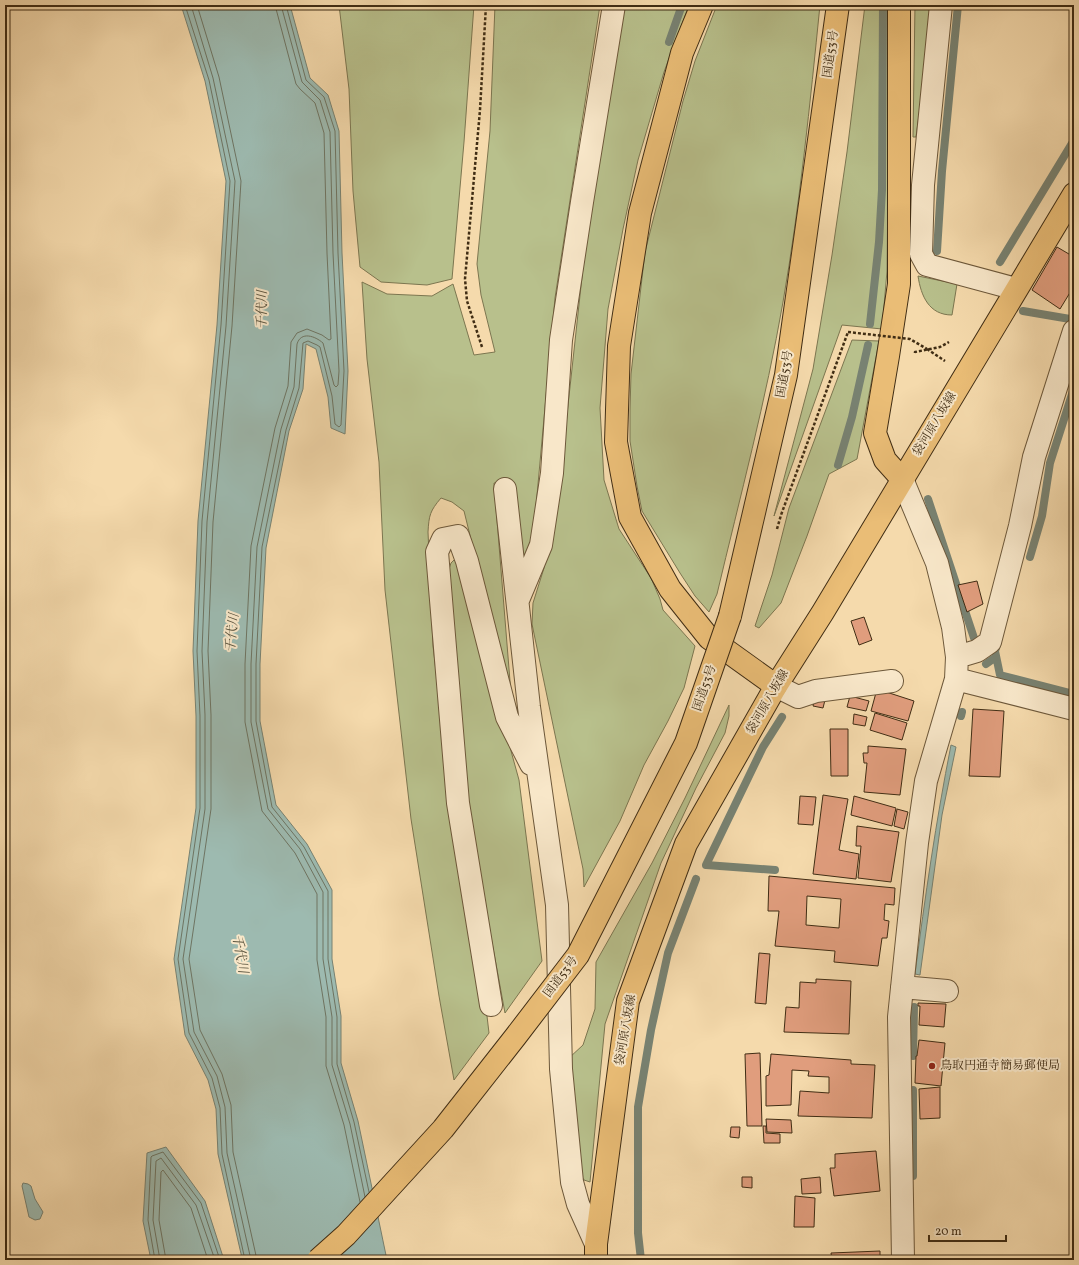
<svg xmlns="http://www.w3.org/2000/svg" width="1079" height="1265" viewBox="0 0 1079 1265" font-family="Vollkorn,'Noto Serif JP',serif">
<style>
.green{fill:#b8c08c;stroke:#7c7650}
.water{fill:#9dbab0;stroke:#788272}
.lines{fill:none;stroke-linecap:round;stroke-linejoin:round}
.shore{stroke:#6e7462;stroke-width:1}
.stream{stroke:#788272;stroke-width:8}
.building{fill:#e09d7d;stroke:#402d14;fill-rule:evenodd}
.minor-casing{stroke:#6d583a;stroke-width:24}
.major-casing{stroke:#402d14;stroke-width:24}
.highway-casing{stroke:#402d14;stroke-width:24}
.path{stroke:#402d14;stroke-width:2.5;stroke-dasharray:3 2;stroke-linecap:butt}
.minor{stroke:#f8e7c9;stroke-width:22}
.major{stroke:#eabd76;stroke-width:22}
.highway{stroke:#eabd76;stroke-width:22}
.highway-bridge-casing{stroke:#402d14;stroke-width:24;stroke-linecap:butt}
.path-bridge{stroke:#402d14;stroke-width:2.5;stroke-dasharray:3 2;stroke-linecap:butt}
.highway-bridge{stroke:#eabd76;stroke-width:22}
.poi-dot{fill:#8f2418;stroke:#f8e7c9;stroke-width:1.5}
.labels{text-anchor:middle;dominant-baseline:central;stroke-width:4;stroke-linejoin:round;paint-order:stroke}
.street-label{font-size:12px;fill:#402d14;stroke:#f8e7c9}
.poi-label{font-size:12px;fill:#402d14;stroke:#f8e7c9;text-anchor:start}
.water-label{font-size:13px;font-style:italic;fill:#57503b;stroke:#f8e7c9}
</style>
<rect width="100%" height="100%" fill="#f5daac"/>
<filter id="stains"><feTurbulence type="fractalNoise" baseFrequency=".005" numOctaves="4"/><feColorMatrix values="0 0 0 0 .2 0 0 0 0 .09 0 0 0 0 .02 0 0 0 .5 -.17"/></filter>
<radialGradient id="worn" r=".72"><stop offset=".6" stop-color="#630" stop-opacity="0"/><stop offset="1" stop-color="#630" stop-opacity=".3"/></radialGradient>
<path class="green" d="M339,5H474L464,142L452,279L427,285L381,282L360,267L353,191L349,89Z
M495,5H600L555,298L533,539L522,566L514,482L494,483L512,706L464,511L452,502L441,498C430,511 429,515 428,532L433,646L453,812L485,999L489,1033L454,1080L439,996L411,819L385,590L379,462L367,359L362,282L387,294L432,296L453,284L474,355L495,352L481,295L477,264L490,131Z
M624,5H689L664,72L638,160L623,229L608,309L600,408L604,480L619,529L651,578L660,599L663,610L695,646L684,688L668,721L644,765L620,821L584,887L583,869L532,624L533,603L544,568L559,488L588,222Z
M717,5H820C810,104 800,204 783,302C766,400 740,497 717,594L709,612L695,596L680,573L642,511L637,486L630,441V410L631,374L645,252L683,101L695,61Z
M865,5H890L887,271L882,329L842,325L774,516L813,369L832,255L847,152Z
M915,5H934L916,137H913Z
M918,276L957,284L952,315C929,315 921,296 918,276Z
M852,340L879,341L857,459L829,474L807,536L781,603L759,628L755,626L772,575L789,508Z
M454,560L459,562L519,780L542,961L505,1013L469,818L448,572L451,563Z
M729,705V716L725,733L696,788L661,863L605,1024L590,1182L584,1180L580,1174L569,1058L583,1045L595,1009L596,962L652,863L685,798Z"/>
<path class="water" d="M181,5H290L310,78L328,95L339,131L342,253L348,371L345,434L331,428L328,397L316,349L306,344L303,389L289,431L266,548L260,664V721L276,805L307,844L332,890V959L341,1016V1063L358,1121L387,1260H241L242,1258L218,1154L216,1109L208,1080L185,1035L174,959L196,808V716L193,651L198,521L217,325L226,181L205,81Z
M951,745L956,747L942,815L920,975L915,974C925,897 936,821 951,745Z
M166,1147L205,1201L224,1260H151L143,1221L147,1153Z
M23,1183L28,1184L31,1186L35,1199L43,1212L40,1219L35,1220L29,1217L22,1186Z"/>
<g class="lines">
<path class="shore" d="M185,5L209,80L230,181L221,325L202,521L197,651L200,716V808L178,959L189,1033L212,1078L220,1108L222,1154L245,1260
M191,5L213,78L235,181L226,326L207,522L202,651L205,715V809L183,959L194,1032L217,1076L225,1107L227,1153L251,1260
M197,5L219,77L241,181L232,326L213,522L208,651L211,715V809L189,959L200,1030L222,1074L231,1105L233,1152L257,1260
M275,5L296,84L300,89L315,103L324,133L327,253L331,339L329,340L322,335L307,329L297,333L291,342L288,386L275,428L251,546L245,664V722L262,811L295,853L317,894V960L326,1017V1066L344,1125L360,1202
M281,5L302,82L320,100L330,132L333,253L339,371L338,385L336,387L334,385L323,343C315,336 301,331 297,344L294,387L281,429L257,547L251,664V722L268,809L300,849L323,892V959L332,1017V1065L350,1124L365,1197
M286,5L306,80L324,97L335,131L338,253L344,371L341,425L339,427L335,424L332,396L320,347L317,345L308,341L303,343L299,388L286,430L262,547L256,664V721L272,807L304,847L328,891V959L337,1017V1064L354,1122L369,1192
M155,1260L148,1220L151,1157L152,1156L163,1152L201,1203L220,1260
M160,1260L153,1220L156,1161L161,1158L196,1205L215,1260
M166,1260L159,1220L161,1172L163,1170L191,1208L208,1260"/>
<path class="stream" d="M669,42L682,5
M937,251L942,171L958,5
M1000,262L1074,140
M1023,311L1070,319
M870,324L879,242L882,190L883,5
M838,465L852,417L868,345
M928,499L974,638
M1030,557L1042,516L1050,463L1074,388
M998,641L995,651L1000,675L1074,694
M986,664L996,657
M961,716L962,712
M775,870L706,865L763,747L782,717
M913,1056L914,1007
M913,1090V1176
M5,1259L6,1260
M641,1260L638,1233V1107L651,1030L668,953L696,879"/>
</g>
<path class="building" d="M1057,247L1074,257V286L1060,309L1032,290Z
M977,581L983,604L967,612L958,585Z
M864,617L872,640L859,645L851,621Z
M877,689L914,701L908,721L871,711Z
M816,694L826,696L823,708L813,706Z
M850,696L869,701L866,711L847,707Z
M973,709L1004,711L1000,777L969,776Z
M875,713L907,723L902,740L870,730Z
M854,714L867,717L865,726L853,724Z
M830,729H848V776H831Z
M868,746L906,749L900,795L864,792L867,763H864L863,753H868Z
M823,795L848,799L839,850L859,854L856,879L813,874Z
M800,796L816,797L813,825L798,824Z
M854,796L896,808L892,826L851,815Z
M897,809L908,812L904,829L894,826Z
M857,826L899,832L891,882L858,878L861,846H856Z
M769,876L895,888L894,905L885,904L884,920L889,921L887,938H882L878,966L834,962L835,951L775,946L779,911H768ZM807,896L841,899L839,928L806,925Z
M759,953L770,954L766,1004L755,1003Z
M816,979L851,981L849,1034L784,1032L786,1007L799,1008L800,982L816,983Z
M918,1003L946,1004L944,1027L919,1025L920,1006H918Z
M919,1040L945,1043L941,1086L915,1083L916,1056H917Z
M760,1053L762,1126H747L745,1054Z
M771,1054L851,1060V1064L875,1065L872,1118L798,1116L800,1091L829,1093V1077L808,1076L809,1071L792,1070L791,1105L766,1106V1076L769,1075Z
M940,1087V1118L920,1119L919,1089Z
M766,1119L791,1120L792,1133L767,1132Z
M763,1126H766V1133L780,1134V1143H764Z
M731,1127H740L739,1138L730,1137Z
M876,1151L880,1191L834,1196L830,1168H835V1154Z
M742,1177H752V1188L742,1187Z
M820,1177L821,1193L802,1194L801,1179Z
M795,1196L815,1198L814,1227H794Z
M880,1251V1260H832L831,1253Z"/>
<g class="lines">
<g class="minor-casing">
<path id="minor" d="M941,5L923,185L921,254L927,265L1016,289
M902,479L937,563L953,627L957,657L956,679L926,781L917,843L899,1017L903,1260
M505,489L529,707L557,905L561,1069L572,1182L578,1204L596,1244
M518,600L541,545L552,473L561,340L582,202L614,5
M957,657L977,651L990,642L1020,526L1034,457L1074,331
M956,679L1074,709
M776,686L798,697L816,691L892,681
M902,987L947,991
M491,1005L458,803L437,552L443,539L458,536L467,561L507,717L531,764"/>
</g>
<g class="major-casing">
<path id="major" d="M596,1260V1244L628,1001L686,844L776,686L823,612L1074,194"/>
</g>
<g class="highway-casing">
<path id="highway" d="M702,5L682,53L640,213L619,346L616,442L630,517L670,589L709,638L776,686
M899,5V284L888,356L875,433L885,460L902,479
M730,616L786,375L838,5"/>
</g>
<path class="path" d="M482,347L467,301L465,279L480,110L486,5
M927,349L945,361
M915,353V352L940,347L949,342
M777,529L781,515L848,332"/>
<use href="#minor" class="minor"/>
<use href="#major" class="major"/>
<use href="#highway" class="highway"/>
<g class="highway-bridge-casing">
<path id="highway-bridge" d="M318,1260L346,1235L443,1129L516,1036L578,955L686,743L730,616"/>
</g>
<path class="path-bridge" d="M848,332L910,339L927,349"/>
<use href="#highway-bridge" class="highway-bridge"/>
</g>
<circle class="poi-dot" cx="932" cy="1066" r="4"/>
<g class="labels">
<g class="street-label">
<text transform="translate(831 54) rotate(-82)">国道53号</text>
<text transform="translate(785 374) rotate(-80)">国道53号</text>
<text transform="translate(935 424) rotate(-59)">袋河原八坂線</text>
<text transform="translate(705 688) rotate(-71)">国道53号</text>
<text transform="translate(768 702) rotate(-60)">袋河原八坂線</text>
<text transform="translate(561 977) rotate(-53)">国道53号</text>
<text transform="translate(626 1030) rotate(-80)">袋河原八坂線</text>
</g>
<g class="poi-label">
<text x="940" y="1066">鳥取円通寺簡易郵便局</text>
</g>
<g class="water-label">
<text transform="translate(263 310) rotate(-89)">千代川</text>
<text transform="translate(233 633) rotate(-84)">千代川</text>
<text transform="translate(239 954) rotate(80)">千代川</text>
</g>
</g>
<rect width="1079" height="1265" fill="none" stroke="#f5daac" stroke-width="20"/>
<rect x="6" y="6" width="1067" height="1253" fill="none" stroke="#402d14" stroke-width="2"/>
<rect x="10" y="10" width="1059" height="1245" fill="none" stroke="#402d14"/>
<path d="M929 1235v6h77v-6" fill="none" stroke="#402d14" stroke-width="2"/>
<text x="935" y="1235" font-size="12" fill="#402d14" stroke="#f8e7c9" stroke-width="3" paint-order="stroke">20 m</text>
<rect width="100%" height="100%" filter="url(#stains)"/>
<rect width="100%" height="100%" fill="url(#worn)"/>
</svg>
